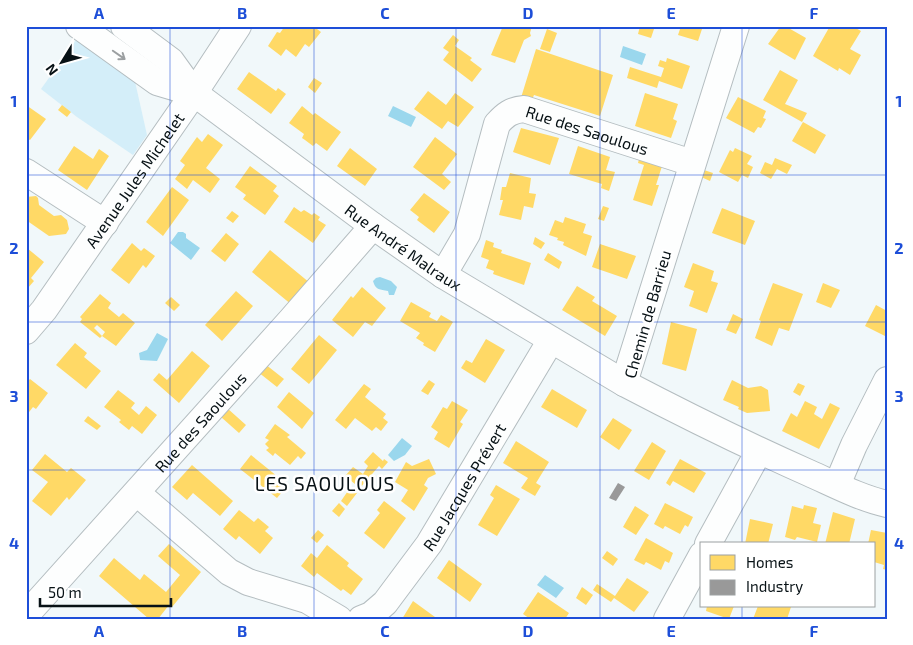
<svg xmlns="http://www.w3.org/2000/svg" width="913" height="645" viewBox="0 0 913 645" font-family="'Exo 2',sans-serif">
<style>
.green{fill:#d4eef9}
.water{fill:#9ad7ed}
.homes{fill:#ffd966}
.industry{fill:#999}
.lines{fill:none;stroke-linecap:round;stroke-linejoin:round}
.minor-casing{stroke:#b4bdc0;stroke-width:28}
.minor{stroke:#fdfefe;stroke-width:26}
.oneway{stroke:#9b9fa1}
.grid{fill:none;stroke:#1d4ed8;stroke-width:1;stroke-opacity:0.55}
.labels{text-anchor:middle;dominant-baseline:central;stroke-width:5;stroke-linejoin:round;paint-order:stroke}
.street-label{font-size:16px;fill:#071115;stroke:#fff}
.quarter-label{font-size:19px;letter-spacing:1px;fill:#071115;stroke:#fff}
.neatline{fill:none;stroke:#1d4ed8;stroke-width:2}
.grid-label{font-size:16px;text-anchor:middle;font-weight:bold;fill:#1d4ed8}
</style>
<rect width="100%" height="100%" fill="#f1f8fa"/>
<path class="green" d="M79,36L134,77L147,135L133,155L77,117L41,89Z"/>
<path class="water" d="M623,46L646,54L642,65L620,57Z
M393,106L416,117L411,127L388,116Z
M178,232H183L186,234V238L200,248L191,260L170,243Z
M380,277L391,281L397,287L394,295H389L388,291C380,289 376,291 373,281L376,278Z
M157,333L168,339L157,361L140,360L139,353L147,350Z
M402,438L412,446L405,455L394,461L388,455Z
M545,575L564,588L556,598L537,585Z"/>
<path class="homes" d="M285,26H313L321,32L309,47L305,44L296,57L286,49L281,56L268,46L277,32L280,33Z
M503,26H532L530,33L531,36L524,40L515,63L491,55Z
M640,26H655L651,38L638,34Z
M681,26H703L698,41L678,35Z
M781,26H785L806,38L795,60L768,44Z
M830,26H852L861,31L850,49L861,55L850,75L839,68L838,71L813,56Z
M547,29L557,33L550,52L540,49Z
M453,35L459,40L455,46L472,58L470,60L482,69L472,82L443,60L449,52L443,48Z
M536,49L613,75L600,116L534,95L530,104L520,101Z
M667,58L690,66L682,89L659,81L657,88L627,78L630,67L661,77L664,68L658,66L660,60L666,62Z
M780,70L798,80L785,104L807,113L802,122L763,100Z
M249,72L276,91L278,88L286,94L271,114L237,89Z
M314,78L322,83L315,93L308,87Z
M428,91L446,105L455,93L474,107L458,127L448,121L442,129L414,109Z
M645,93L678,104L673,119L677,121L671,138L635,126Z
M738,97L766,111L763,118L766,119L761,128L758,127L754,133L726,118Z
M26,105L46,119L30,140L26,138Z
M62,105L71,112L67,117L58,110Z
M302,106L313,115L315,113L341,132L327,151L316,143L313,146L305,140L302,138L304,134L289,123Z
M803,122L826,135L815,154L792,141Z
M521,128L559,138L550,165L513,152Z
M208,134L223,145L206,168L220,179L210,193L193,180L187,189L175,179L185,165L180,161L197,137L202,142Z
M435,137L457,154L442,174L451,182L444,190L413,167Z
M74,146L93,159L99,149L109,156L87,190L58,170Z
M578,146L610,157L606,170L615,172L609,191L601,188L602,184L569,174Z
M350,148L377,169L365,186L337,166Z
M735,148L752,156L747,164L753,167L748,178L742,175L738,182L719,172L730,150L733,152Z
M640,155L663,163L656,185H659L652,206L633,200L644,165L638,163Z
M775,158L792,165L787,174L777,169L771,179L760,173L765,162L772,165Z
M250,166L277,186L273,191L279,196L265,215L243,199L246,195L235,187Z
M701,169L713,173L710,181L699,176Z
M510,173L531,178L529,193L536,194L533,208L524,206L521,220L499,215L503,200H500L502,187H506Z
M172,187L189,200L163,236L146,222Z
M424,193L450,212L434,233L417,220L419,217L410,210Z
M36,196L38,198L39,205L54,216L61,215L67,220L69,229L66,234L49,236L26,220V197Z
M603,206L609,208L604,221L598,219Z
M294,207L301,212L304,210L312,215L314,213L320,217L318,220L326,225L313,243L284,222Z
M722,208L755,221L745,245L712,233Z
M232,211L239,216L233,223L226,218Z
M565,217L586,224L583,233L592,236L586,256L563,245L564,242L557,240L558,238L549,235L555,220L563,223Z
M226,233L239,244L225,262L211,251Z
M535,237L545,243L541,249L533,244Z
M486,240L494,243L493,247L502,250L501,253L531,263L524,285L493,274L494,271L486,268L489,260L481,257Z
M132,243L141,251L144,248L155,256L146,268L143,265L129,284L111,270Z
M600,244L636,256L627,279L592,267Z
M27,248L44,262L31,278L34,281L27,289Z
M270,250L310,283L292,305L252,272Z
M548,253L562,262L559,269L544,260Z
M693,263L714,271L711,281L718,283L707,313L689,306L694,291L684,287Z
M773,283L803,294L789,331L779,328L772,346L755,338L761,321L759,320Z
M823,283L840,290L831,308L816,302Z
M577,286L595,297L592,301L617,316L605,336L562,310Z
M362,287L386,308L372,326L365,322L353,337L332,320L351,296L353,298Z
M236,291L253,306L222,341L205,325Z
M100,294L111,303L108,308L119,317L123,313L135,323L116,346L102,336L105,332L97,325L94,328L102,336L100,338L80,322L82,319L80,317Z
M171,297L180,305L174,311L165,303Z
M411,302L431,313L429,317L437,321L441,315L453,322L435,352L423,345L424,343L416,338L420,333L400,321Z
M876,305L887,311V337L865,326Z
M733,314L743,319L736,334L726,330Z
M671,322L697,329L686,371L662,364Z
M319,335L337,350L309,384L291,369Z
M486,339L505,350L485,383L461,368L466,360L472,363Z
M75,343L87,353L84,357L101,371L86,389L56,365Z
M192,351L210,366L179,403L153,380L159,373L167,380Z
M265,364L284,379L277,387L258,372Z
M30,379L48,393L36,409L33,407L26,416V383Z
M429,380L435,384L428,395L421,391Z
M732,380L748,388L761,386L768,390L770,411L747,413L738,409L739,407L723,400Z
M798,383L805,386L800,396L793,392Z
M364,384L371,389L365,397L386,414L383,418L388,422L381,431L376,427L372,431L355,418L346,429L335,420Z
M552,389L587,410L577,428L541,407Z
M118,390L135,403L131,408L139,415L146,406L157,415L142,434L132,426L129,430L119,422L121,420L104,407Z
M289,392L314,413L302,429L277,407Z
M452,401L468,410L460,422L463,424L449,448L434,439L438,432L431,427L443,407L447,409Z
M805,401L817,407L814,414L822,419L830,403L840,408L819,449L782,431L791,413L797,417Z
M227,408L246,425L239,433L221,417Z
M88,416L101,426L97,430L84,421Z
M613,418L632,430L619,450L600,437Z
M275,424L290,435L287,437L306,453L301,459L298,456L290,465L275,453L273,456L266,450L269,448L265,444L269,440L265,438Z
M516,441L549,462L536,483L541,486L535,496L521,488L528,478L503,463Z
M652,442L666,451L649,480L634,471Z
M373,452L383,461L384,459L388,462L382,469L379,466L360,488L345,476L353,467L363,474L368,466L364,462Z
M45,454L67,472L71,468L86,480L69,500L67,497L51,516L32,501L48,482L32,470Z
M251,455L288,485L277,498L240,469Z
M429,459L436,474L428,478L424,485L428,488L414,511L401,501L408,490L395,482L406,462L412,466Z
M680,459L706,473L694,493L673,481L670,486L666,483Z
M192,465L233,501L220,516L193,493L187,500L172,487Z
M496,485L520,499L497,536L478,525L494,498L490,495Z
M350,488L357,493L347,506L341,501Z
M384,501L406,518L384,549L364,533L380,513L377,510Z
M339,503L345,509L339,517L332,511Z
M665,503L693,517L688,527L685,525L680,534L665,526L663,529L654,524Z
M804,505L817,508L813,523L821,525L817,542L797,537L795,540L785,537L792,506L803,509Z
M635,506L649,515L636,535L623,527Z
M239,510L254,522L258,518L269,527L265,531L273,538L260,554L239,536L236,540L223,529Z
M833,512L855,519L849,544H825Z
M750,519L773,524L768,544H745Z
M318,530L324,535L317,543L311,538Z
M871,530L887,533V570L883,569L884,565L874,562V544H868Z
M646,538L673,553L669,563L665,561L661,570L646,562L644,565L634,560Z
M169,544L201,572L172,607L169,605L158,619H149L99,576L114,558L140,580L144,574L166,592L180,575L158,556Z
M327,545L349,563L347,566L363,579L351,595L343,589L341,591L317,573L314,577L301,566L311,553L317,558Z
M607,551L618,559L613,566L602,558Z
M449,560L482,584L470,602L437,578Z
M627,578L649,592L634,612L614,598L611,602L593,590L597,584L615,596Z
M582,587L593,595L586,605L576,598Z
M538,592L569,613L565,619H530L523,614Z
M413,601L435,617L433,619H402Z
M707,606H734L729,619L706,611Z
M758,606H788L791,607L787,619H753Z"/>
<path class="industry" d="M618,483L625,487L616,501L609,498Z"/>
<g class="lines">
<g class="minor-casing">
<g id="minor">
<path d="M79,26L157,82L194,93"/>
<path id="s1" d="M124,26L171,61L194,93L373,226L443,275L624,383"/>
<path d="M736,26L624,383C685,415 746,445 809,473C834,484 860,498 887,504"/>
<path d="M26,172L105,223"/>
<path id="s2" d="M443,275L467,234L497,124C505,115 511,110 524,109L692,163"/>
<path id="s3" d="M26,331L44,310L194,93L238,26"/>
<path d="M837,485L854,445L887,380"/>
<path d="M137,493L229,572L248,582L307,600L339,619"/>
<path d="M708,544L759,451"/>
<path id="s4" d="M26,615L291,320L373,226"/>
<path id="s5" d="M361,619L371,615L385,603L429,544L551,340"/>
<path d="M667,619L702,555"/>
</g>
</g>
<use href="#minor" class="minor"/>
</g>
<defs><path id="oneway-shaft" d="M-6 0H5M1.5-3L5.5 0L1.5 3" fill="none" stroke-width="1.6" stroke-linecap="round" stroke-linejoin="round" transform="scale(1.25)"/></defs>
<use class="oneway" href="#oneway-shaft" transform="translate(119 55) rotate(35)"/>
<path class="grid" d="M170,26V619M314,26V619M456,26V619M600,26V619M742,26V544M26,175H887M26,322H887M26,470H887M742,606V619"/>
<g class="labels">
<g class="street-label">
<text stroke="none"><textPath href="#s2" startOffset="260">Rue des Saoulous</textPath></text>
<text stroke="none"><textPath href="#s3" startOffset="186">Avenue Jules Michelet</textPath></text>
<text stroke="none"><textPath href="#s1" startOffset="358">Rue André Malraux</textPath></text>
<text transform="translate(647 314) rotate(-74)">Chemin de Barrieu</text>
<text stroke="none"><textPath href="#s4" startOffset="260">Rue des Saoulous</textPath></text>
<text stroke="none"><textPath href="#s5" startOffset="170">Rue Jacques Prévert</textPath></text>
</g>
<g class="quarter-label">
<text x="325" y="483">LES SAOULOUS</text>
</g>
</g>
<rect width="913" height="645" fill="none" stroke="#ffffff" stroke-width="55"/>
<rect x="700" y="542" width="175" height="65" fill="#ffffff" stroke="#9ca0a1"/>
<rect x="710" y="555" width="25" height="15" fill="#ffd966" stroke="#9ca0a1"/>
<text x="746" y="568" font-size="15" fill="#071115">Homes</text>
<rect x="710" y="580" width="25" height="15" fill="#999999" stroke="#9ca0a1"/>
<text x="746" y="592" font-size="15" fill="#071115">Industry</text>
<g transform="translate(62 62) rotate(233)" stroke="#ffffff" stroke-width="4" paint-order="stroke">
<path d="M0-4L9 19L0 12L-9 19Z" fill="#071115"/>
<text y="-8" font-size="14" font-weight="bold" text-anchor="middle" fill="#071115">N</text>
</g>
<path d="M40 598v8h131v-8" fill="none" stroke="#071115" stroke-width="2.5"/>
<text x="48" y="598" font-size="15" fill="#071115" stroke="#ffffff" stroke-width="4" paint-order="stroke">50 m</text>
<rect x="28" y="28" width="858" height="590" class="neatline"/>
<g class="grid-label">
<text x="99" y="19">A</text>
<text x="242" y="19">B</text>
<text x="385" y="19">C</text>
<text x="528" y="19">D</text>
<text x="671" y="19">E</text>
<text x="814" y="19">F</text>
<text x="14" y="107">1</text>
<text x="899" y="107">1</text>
<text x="14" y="254">2</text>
<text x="899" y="254">2</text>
<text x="14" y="402">3</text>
<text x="899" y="402">3</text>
<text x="14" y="549">4</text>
<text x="899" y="549">4</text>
<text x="99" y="637">A</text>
<text x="242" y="637">B</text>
<text x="385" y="637">C</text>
<text x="528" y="637">D</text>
<text x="671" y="637">E</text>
<text x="814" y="637">F</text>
</g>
</svg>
